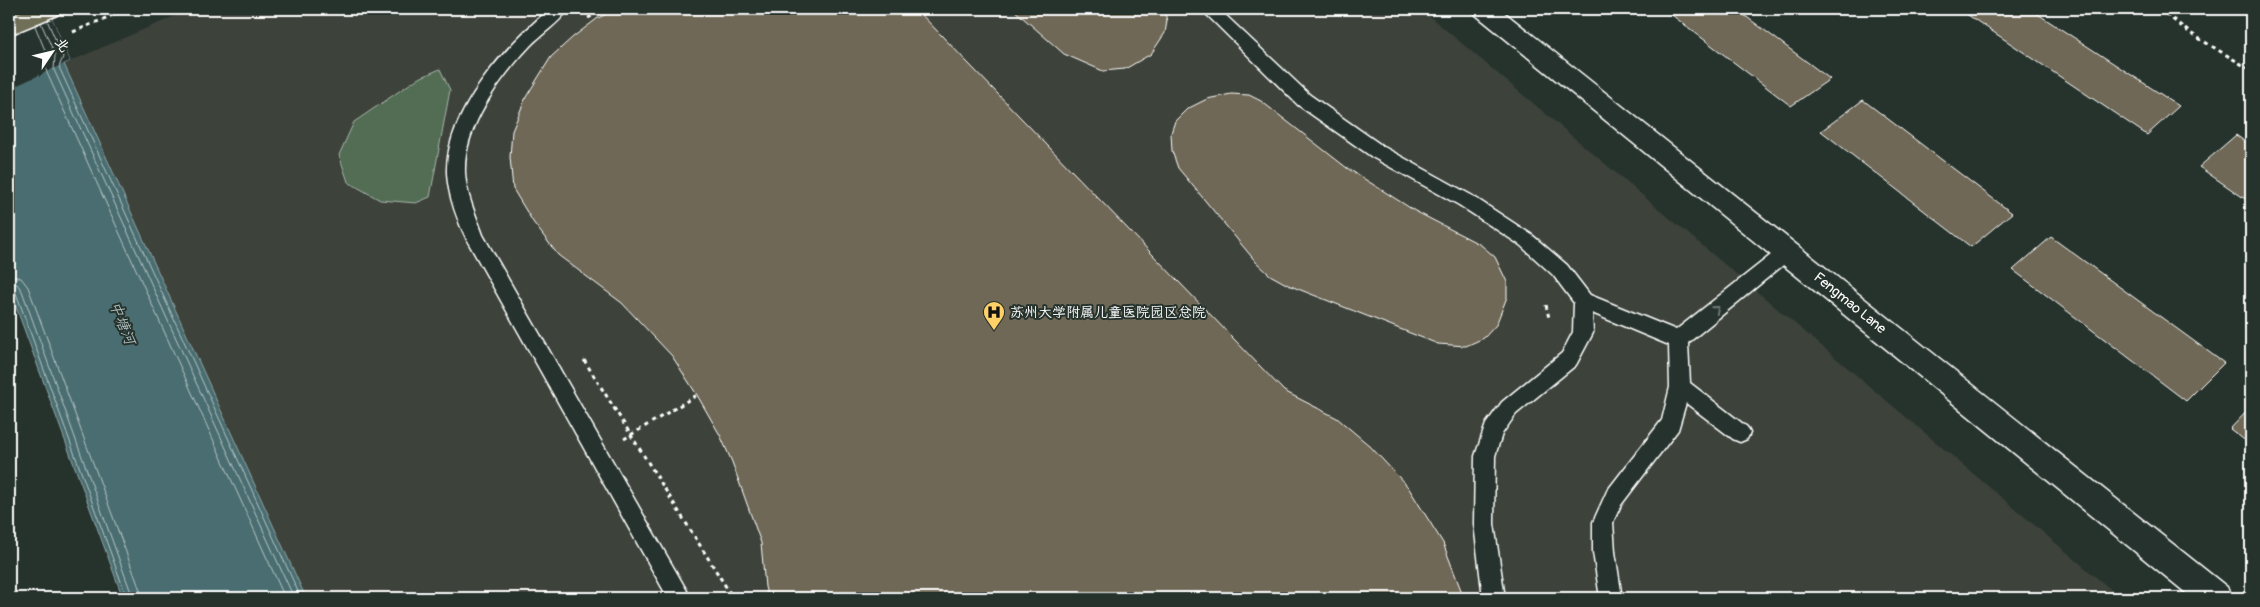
<svg xmlns="http://www.w3.org/2000/svg" width="2260" height="607" viewBox="0 0 2260 607" font-family="Pangolin,'LXGW WenKai TC',sans-serif">
<style>
.built{fill:#3c433a}
.green{fill:#526d54;stroke:#a8b6aa}
.water{fill:#4a6d70;stroke:#92a7a9}
.pier{fill:#26332d}
.lines{fill:none;stroke-linecap:round;stroke-linejoin:round}
.shore{stroke:#b7c5c6;stroke-width:1}
.building{fill:#6f6857;stroke:#fff}
.service-casing{stroke:#fff;stroke-width:3}
.tertiary-casing{stroke:#fff;stroke-width:3}
.primary-casing{stroke:#fff;stroke-width:3}
.path{stroke:#fff;stroke-width:3;stroke-dasharray:4 4;stroke-linecap:butt}
.service{fill:#26332d;fill-rule:evenodd}
.tertiary{fill:#26332d;fill-rule:evenodd}
.primary{fill:#706f59;fill-rule:evenodd}
.oneway{stroke:#727a76}
.labels{text-anchor:middle;dominant-baseline:central;stroke-width:4;stroke-linejoin:round;paint-order:stroke}
.street-label{font-size:14px;fill:#fff;stroke:#26332d}
.poi-label{font-size:14px;fill:#fff;stroke:#26332d;text-anchor:start}
.water-label{font-size:15px;font-style:italic;fill:#aebdbf;stroke:#26332d}
</style>
<rect width="100%" height="100%" fill="#26332d"/>
<filter id="ink" filterUnits="userSpaceOnUse"><feTurbulence type="fractalNoise" baseFrequency=".02" numOctaves="2"/><feDisplacementMap in="SourceGraphic" scale="10" xChannelSelector="R" yChannelSelector="G"/><feConvolveMatrix kernelMatrix="1 2 1 2 8 2 1 2 1" color-interpolation-filters="sRGB"/></filter>
<g filter="url(#ink)">
<path class="built" d="M191,9H1421L2121,598H306L64,64Z"/>
<path class="green" d="M440,69L450,90L430,197L416,203L380,200L348,182L339,155L354,122L417,79Z"/>
<path class="water" d="M9,9H48L70,61L64,64L306,598H123L9,288Z"/>
<path class="pier" d="M9,9H48L70,61L9,89Z"/>
<g class="lines">
<path class="shore" d="M47,20L63,57L59,67L301,598
M41,23L55,55L54,70L294,598
M35,26L47,55L45,64L47,73L285,598
M9,275L21,278L28,287L140,590L141,598
M9,282L17,284L22,291L133,598
M9,289L16,293L127,598"/>
</g>
<path class="building" d="M617,9H916L1284,391L1337,418L1370,446L1408,487L1443,543L1464,598H768L765,587L761,543L732,462L720,435L697,395L672,356L622,303L558,255L533,222L513,189L510,157L512,131L526,97L551,57L573,37L598,18Z
M1013,9H1164L1167,21L1165,33L1151,54L1125,69L1103,71L1064,54Z
M1664,9H1736L1830,79L1791,106Z
M1959,9H2030L2179,106L2147,135Z
M1231,94L1249,95L1261,101L1347,168L1415,211L1481,245L1495,257L1507,282V297L1496,325L1484,338L1466,346L1438,344L1288,285L1270,275L1256,262L1178,168L1172,151L1171,133L1175,121L1187,109L1207,99Z
M1863,100L2012,213L1971,247L1821,131Z
M2236,135L2251,146V203L2199,167Z
M2051,237L2224,363L2186,401L2013,270Z
M2251,407V445L2230,429Z"/>
<g class="lines">
<g class="service-casing">
<path id="service" d="M550,9H568C560,23 541,34 530,46C500,78 463,127 465,173C466,194 476,215 483,235L691,598H668L468,242C458,223 448,195 447,173C445,113 507,44 550,9Z
M1201,9H1219L1310,95L1384,147L1471,195L1532,235L1567,265L1590,295L1676,330L1781,247L1787,244L1793,247L1796,252L1793,257L1688,343L1690,383L1747,427L1750,433L1747,439L1740,442L1733,439L1686,403L1678,430L1621,505L1613,522L1615,552L1622,598H1600L1593,552V522L1607,491L1662,420L1670,387L1669,345L1592,313L1593,333L1576,365L1516,414L1502,434L1495,456L1494,524L1505,598H1483L1474,524L1475,456L1486,424L1502,402L1562,353L1573,332L1574,303L1553,275L1520,245L1459,205L1372,157L1298,105Z"/>
</g>
<g class="tertiary-casing">
<path id="tertiary" d="M1472,9H1500L2227,587L2232,598H2192L1476,15Z"/>
</g>
<g class="primary-casing">
<path id="primary" d="M27,9H61L57,15L9,35V16Z"/>
</g>
<path class="path" d="M2160,9L2190,33L2251,70
M588,18L605,9
M73,32L127,9
M1546,305L1549,318
M584,360L733,598
M624,439L697,395"/>
<use href="#service" class="service"/>
<use href="#tertiary" class="tertiary"/>
<use href="#primary" class="primary"/>
</g>
<defs><path id="oneway-chevron" d="M-2-3.5L2.5 0L-2 3.5" fill="none" stroke-width="1.6" stroke-linecap="round" stroke-linejoin="round" transform="scale(1.25)"/></defs>
<use class="oneway" href="#oneway-chevron" transform="translate(1716 309) rotate(-39)"/>
</g>
<defs>
<g id="hospital-pin" transform="scale(1.125)"><path d="M0 17L-7.5 6A9.5 9.5 0 1 1 7.5 6Z" fill="#ffd166" stroke="#26332d"/><path d="M-5-5h3v3.5h4V-5h3V5h-3V1.5h-4V5h-3Z" fill="#111"/></g>
</defs>
<g fill-rule="evenodd">
<use href="#hospital-pin" x="994" y="312"/>
</g>
<g class="labels">
<g class="street-label">
<text transform="translate(1850 303) rotate(39)">Fengmao Lane</text>
</g>
<g class="poi-label">
<text x="1010" y="312">苏州大学附属儿童医院园区总院</text>
</g>
<g class="water-label">
<text transform="translate(122 323) rotate(68)">中塘河</text>
</g>
</g>
<rect width="2260" height="607" fill="none" stroke="#26332d" stroke-width="30"/>
<rect x="15" y="15" width="2230" height="577" fill="none" stroke="#fff" stroke-width="2" filter="url(#ink)"/>
<g transform="translate(52 52) rotate(55)" stroke="#26332d" stroke-width="4" paint-order="stroke">
<path d="M0-4L9 19L0 12L-9 19Z" fill="#ffffff"/>
<text y="-8" font-size="14" font-weight="bold" text-anchor="middle" fill="#ffffff">北</text>
</g>
</svg>
